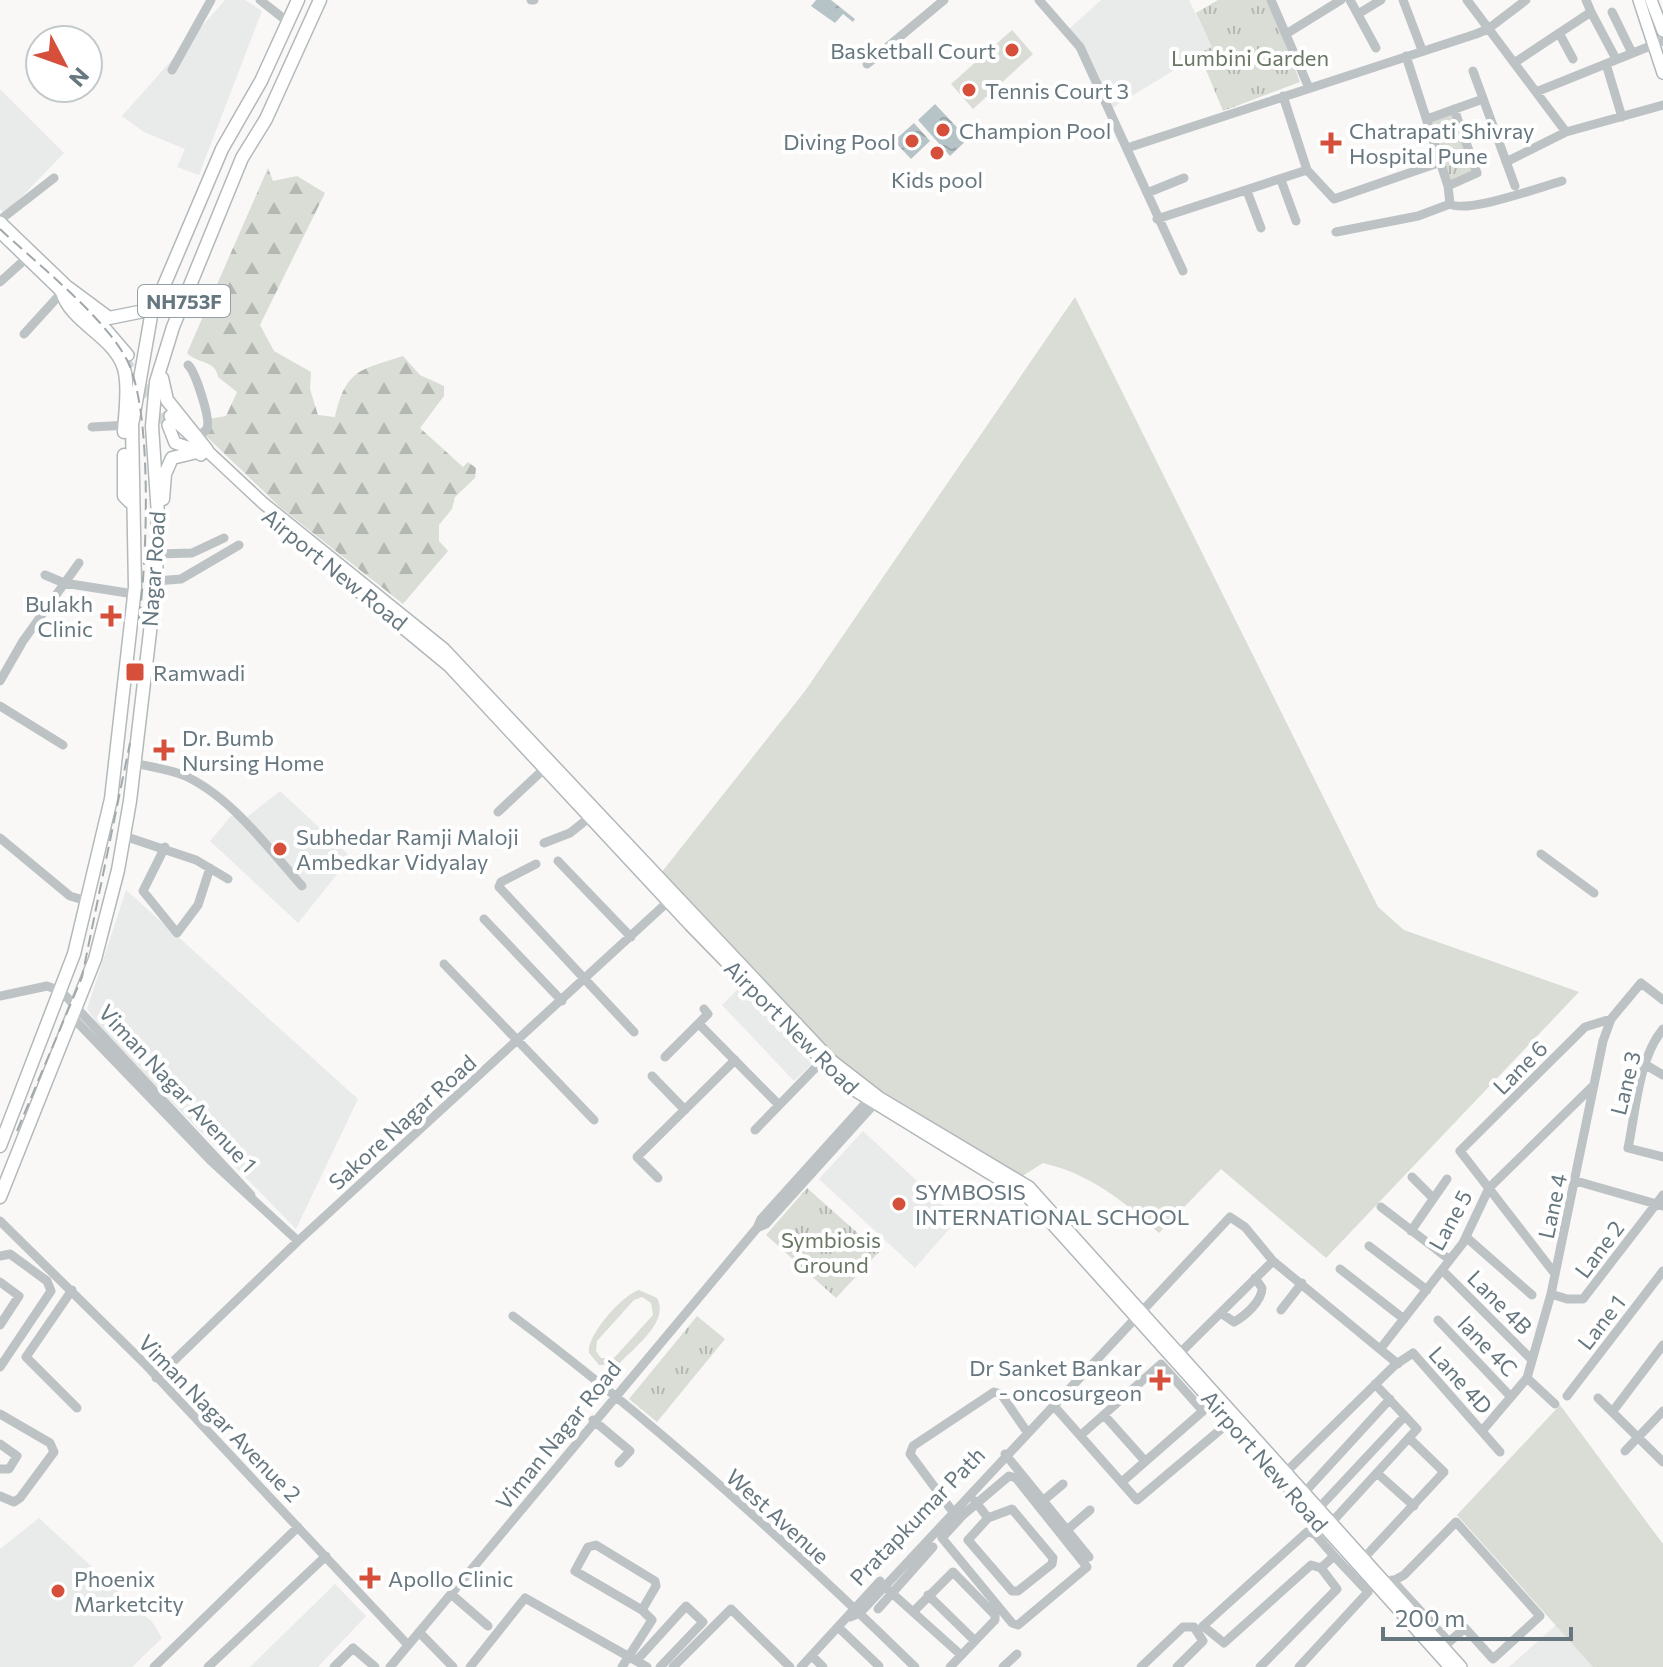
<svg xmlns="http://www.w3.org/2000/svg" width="1663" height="1667" viewBox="0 0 1663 1667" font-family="Commissioner,sans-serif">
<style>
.built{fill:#e9eaea}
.grass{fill:#d9ddd6;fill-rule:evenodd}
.forest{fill:url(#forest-firs)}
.park{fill:url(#park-tufts)}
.water{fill:url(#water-ripples)}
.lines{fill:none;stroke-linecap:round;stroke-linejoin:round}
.major-tunnel{stroke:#d4d8d8;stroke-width:11;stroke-dasharray:11 5.5;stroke-linecap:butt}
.major-casing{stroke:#b1b7ba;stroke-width:14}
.highway-casing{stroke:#b3b8ba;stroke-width:15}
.minor{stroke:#bdc3c5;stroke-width:9}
.major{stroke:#fff;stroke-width:11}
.highway{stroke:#fff;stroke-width:12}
.rail{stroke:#a0a8ac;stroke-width:2;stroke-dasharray:12 6;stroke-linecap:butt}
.poi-dot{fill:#d54f3a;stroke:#fff;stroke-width:3}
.labels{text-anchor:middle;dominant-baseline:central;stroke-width:8;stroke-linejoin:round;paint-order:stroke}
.shield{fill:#fff;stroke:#94a0a5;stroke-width:2}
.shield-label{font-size:20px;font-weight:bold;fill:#66777f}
.poi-label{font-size:22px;fill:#66777f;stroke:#fff;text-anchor:start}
.park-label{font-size:22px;fill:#697764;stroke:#fff}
.street-label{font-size:22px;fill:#66777f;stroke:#fff}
</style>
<defs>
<pattern id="forest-firs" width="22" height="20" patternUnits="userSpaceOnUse" patternTransform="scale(2)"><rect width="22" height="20" fill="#d9ddd6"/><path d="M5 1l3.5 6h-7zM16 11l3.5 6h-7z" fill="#b4b8b3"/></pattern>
<pattern id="park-tufts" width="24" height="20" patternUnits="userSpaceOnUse" patternTransform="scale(2)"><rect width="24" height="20" fill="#d9ddd6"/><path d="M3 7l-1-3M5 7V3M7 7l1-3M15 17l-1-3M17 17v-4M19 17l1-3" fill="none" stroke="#b4b8b3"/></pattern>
<pattern id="water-ripples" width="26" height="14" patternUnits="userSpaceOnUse" patternTransform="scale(2)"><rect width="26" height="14" fill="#b7c4c7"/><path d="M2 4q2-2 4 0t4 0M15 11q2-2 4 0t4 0" fill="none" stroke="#99a4a7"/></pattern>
</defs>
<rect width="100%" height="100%" fill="#f9f8f6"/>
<path class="built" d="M225,0H245L262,11L199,175L177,167L185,149L144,132L122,116Z
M1101,0H1189L1212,47L1109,110L1067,31Z
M0,89L64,153L5,214L0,209Z
M280,791L351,857L298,923L210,841L231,816L247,817Z
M126,890L358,1099L296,1229L105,1034L87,1009Z
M740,987L812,1064L794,1081L722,1005Z
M863,1131L958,1219L915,1268L819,1179Z
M39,1518L153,1623L162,1638L132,1667H0V1549Z
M335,1584L366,1616L318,1667H250Z
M1556,1625L1593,1667H1509Z"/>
<path class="grass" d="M1012,30L1033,54L973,109L951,84Z
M1075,297L1378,907L1404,930L1579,992L1326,1258L1221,1169L1159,1233C1122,1200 1092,1175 1043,1163L1021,1177L868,1088L841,1065L661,873L805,691Z
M639,1290L657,1298C670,1322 634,1347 619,1364L599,1365L589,1353C586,1336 622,1295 639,1290ZM642,1297L651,1303L653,1315L614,1358H601L596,1351L597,1341L634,1300Z
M1560,1405L1663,1544V1667H1593L1457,1515Z"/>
<path class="forest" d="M268,168L273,181L297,176L325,193L260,325L274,351L311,372L310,389L318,415L335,417C346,369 360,370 403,356L420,375L444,386V396L420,428L463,467L468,462L476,468L475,478L455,497L452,509L439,525V541L448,551L403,604L280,507L206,436L209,419L226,416L237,392L218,377C216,360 197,364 187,353Z"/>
<path class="park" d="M1218,0H1269L1300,82L1223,111L1199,53L1212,47L1196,13Z
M1454,109L1477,173L1448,186L1427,119Z
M807,1188L879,1252L836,1298L766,1235Z
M697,1316L725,1339L657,1422L629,1399Z"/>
<path class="water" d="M816,0H831L855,19L853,22L843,14L835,23L811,6Z
M935,104L968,139L950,156L918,120Z
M914,123L930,141L911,159L894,141Z"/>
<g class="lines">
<path class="major-tunnel" d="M124,359L168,425"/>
<g class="major-casing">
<path id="major" d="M1639,0L1663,73
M1651,0L1663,31
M0,222L74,293
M0,232L89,318
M86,306L128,355
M170,416L263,503L444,649L831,1060L880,1098L1029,1187L1461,1667
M168,425L175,443L194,449L201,455
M322,561L449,666L690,925L846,1085L1028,1197L1450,1667"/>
</g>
<g class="highway-casing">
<path id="highway" d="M70,289L109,318L144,311L156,301
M62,292C71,322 109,334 122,363C130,380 125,413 124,432
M162,378L167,400L207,450
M124,455V496L130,502
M163,499L165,474L172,458L197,452
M0,1146L74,954L111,799L135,587L132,425L151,316L222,149L261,81L298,0
M0,1197L95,959L118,870L130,801L156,581L158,515L152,426L156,382L173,327L242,158L266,119L320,0"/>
</g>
<path class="minor" d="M260,0L288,22
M531,0H534
M1039,0L1080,47L1183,271
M1271,0L1309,88
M1350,0L1376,48
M1403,0L1422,50
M1467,0L1566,132L1663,105
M1586,0L1591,12
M1612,12L1632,53
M1358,14L1381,0
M1559,33L1573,59
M1286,34L1341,0
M1406,56L1448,186L1450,204
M1514,63L1591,12L1616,59
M867,64L944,0
M1606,64L1622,117
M172,70L211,0
M1473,71L1515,186
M1536,92L1663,41
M1283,96L1307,170
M1427,119L1483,99
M1127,148L1476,34L1488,29L1526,0
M1506,162L1566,132
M1307,170L1334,199L1441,162
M1281,180L1296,221
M1448,186L1477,173L1454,109
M1247,191L1261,228
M1147,193L1184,178
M1157,219L1307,170
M0,220L54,178
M1336,232L1418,216L1450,204C1466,214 1541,187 1562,181
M0,282L30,255
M24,334L65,289
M188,365C195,371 211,419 207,428C206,431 200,435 197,437
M92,427L129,425
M157,554L192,553L224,538
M45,575L64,583L134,594
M156,581L181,579L239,545
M0,681L23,641L79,563
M0,706L63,745
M134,763C150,767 168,769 183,775C231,796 268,848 302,886
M498,812L544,769
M124,836L196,860L228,879
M0,838L70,896L87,901
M544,843L570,833L590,817
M165,847L143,891L177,933L198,905L210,868
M1541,854L1594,893
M558,861L631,937
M536,864L501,882L499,887L634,1032
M484,919L562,1001
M444,964L594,1120
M0,996L47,986L61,991L251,1195
M73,1018L210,1160L298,1241
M699,1024L779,1105
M1663,1029C1638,1059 1636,1111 1628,1148L1663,1157
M665,1057L708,1014L704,1009
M1646,1065L1663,1075
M652,1076L685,1110
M755,1130L821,1062
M1412,1177L1433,1198
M658,1178L637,1157L735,1060
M1576,1181L1663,1206
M1381,1207L1450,1260
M0,1221L144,1363L408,1645
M757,1228L766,1224L877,1101
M1411,1231L1447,1179
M1466,1237L1532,1295
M1369,1246L1427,1290
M0,1256L10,1254L47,1281L51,1291L0,1367
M1340,1269L1404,1319
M1442,1270L1532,1360
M1555,1274L1460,1151L1585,1027L1611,1019
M0,1282L19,1296L0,1325
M72,1290L26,1357L77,1408
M1551,1294L1567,1299H1583L1663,1195
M1281,1310L1302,1283
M1221,1313L1234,1322C1245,1316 1262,1301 1262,1288L1255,1278
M513,1316C655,1422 788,1543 915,1667
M1438,1320L1511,1397
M1381,1348L1463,1243L1489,1188L1594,1085
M1180,1353L1273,1261
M156,1378L298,1241L672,898
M1527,1378L1555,1404
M1567,1396L1663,1271
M1598,1398L1663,1462
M1054,1406L1137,1500L1220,1430
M1613,1411L1663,1345
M0,1414L50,1443L54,1452L20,1498L14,1502L0,1496
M1104,1415L1145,1461
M593,1420L630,1451L619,1463
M1482,1431L1527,1378L1551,1294L1603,1041L1611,1019L1641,983L1663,1000
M1081,1435L1161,1364L1203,1411L1123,1481
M0,1444L17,1456L9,1469H0
M1625,1451L1663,1411
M1005,1454L1089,1557
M1286,1472L1395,1365L1413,1353L1500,1452
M1377,1473L1414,1506
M1009,1476L1016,1478L1087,1567L1018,1625L1012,1623L942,1538L963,1515Z
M1304,1493L1390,1399
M1044,1500L1063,1484
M975,1501L988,1518L1012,1509L1053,1558L1052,1564L1018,1591H1012L968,1540L988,1518
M950,1508L910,1454L913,1446L994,1392L1001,1394L1025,1429
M1318,1509L1405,1416
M1331,1523L1417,1429L1375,1384
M1067,1530L1090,1510
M1307,1532L1315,1534L1334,1556L1321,1568L1311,1565L1224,1643L1203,1626Z
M1363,1559L1444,1472L1409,1438
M1386,1585L1404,1575L1456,1522L1540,1616L1493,1659L1465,1628L1449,1642L1392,1580
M884,1586L961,1655
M451,1594L488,1626
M928,1595L975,1641
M878,1609L933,1547
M913,1612L953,1572L995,1615V1620L950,1667
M850,1617L860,1613L1230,1217L1245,1227L1273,1261L1398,1364
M839,1628L879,1666
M419,1632L453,1667
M812,1656L823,1667
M637,1660L686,1606L703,1622L660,1667
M154,1667L298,1527
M208,1667L326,1556
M334,1667L353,1648L375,1667
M390,1667L757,1228L761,1219L872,1096
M470,1667L525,1598L647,1667
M622,1667L652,1620L642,1610L575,1571L588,1547L596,1545L655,1581L656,1586L642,1610
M673,1667L731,1609L790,1667
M801,1667L880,1581
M1003,1667L1017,1654
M1141,1667L1183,1627H1194L1203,1641L1177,1667
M1260,1667L1337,1589L1321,1568
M1299,1667L1368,1592L1334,1556"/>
<use href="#major" class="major"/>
<use href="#highway" class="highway"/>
<path class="rail" d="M0,229C37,264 104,316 127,360C153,411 147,561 139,619
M17,1131L82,977L130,743"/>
</g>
<g class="poi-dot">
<circle cx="1012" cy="50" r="8"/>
<circle cx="969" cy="90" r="8"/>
<circle cx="943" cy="130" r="8"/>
<circle cx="912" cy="141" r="8"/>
<path d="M1327 131h8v8h8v8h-8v8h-8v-8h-8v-8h8z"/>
<circle cx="937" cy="153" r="8"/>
<path d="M107 604h8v8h8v8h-8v8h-8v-8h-8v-8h8z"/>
<rect x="125" y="662" width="20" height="20" rx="4"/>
<path d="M160 738h8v8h8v8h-8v8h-8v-8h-8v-8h8z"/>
<circle cx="280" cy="849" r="8"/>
<circle cx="899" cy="1204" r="8"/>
<path d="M1156 1368h8v8h8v8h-8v8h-8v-8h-8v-8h8z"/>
<path d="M366 1566h8v8h8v8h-8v8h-8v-8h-8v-8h8z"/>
<circle cx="58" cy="1591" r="8"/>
</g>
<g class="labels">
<rect class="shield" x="138" y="285" width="92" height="32" rx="6"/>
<g class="shield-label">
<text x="184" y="301">NH753F</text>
</g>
<g class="poi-label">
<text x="996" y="50" text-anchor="end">Basketball Court</text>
<text x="985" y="90">Tennis Court 3</text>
<text x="959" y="130">Champion Pool</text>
<text x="1349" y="130">Chatrapati Shivray<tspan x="1349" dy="25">Hospital Pune</tspan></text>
<text x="896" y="141" text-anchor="end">Diving Pool</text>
<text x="937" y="179" text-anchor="middle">Kids pool</text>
<text x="93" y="603" text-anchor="end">Bulakh<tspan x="93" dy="25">Clinic</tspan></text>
<text x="153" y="672">Ramwadi</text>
<text x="182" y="737">Dr. Bumb<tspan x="182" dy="25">Nursing Home</tspan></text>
<text x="296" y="836">Subhedar Ramji Maloji<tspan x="296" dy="25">Ambedkar Vidyalay</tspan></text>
<text x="915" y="1191">SYMBOSIS<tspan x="915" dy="25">INTERNATIONAL SCHOOL</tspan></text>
<text x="1142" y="1367" text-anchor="end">Dr Sanket Bankar<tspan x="1142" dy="25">- oncosurgeon</tspan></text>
<text x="74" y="1578">Phoenix<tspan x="74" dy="25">Marketcity</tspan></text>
<text x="388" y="1578">Apollo Clinic</text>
</g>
<g class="park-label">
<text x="1250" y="57">Lumbini Garden</text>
<text x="831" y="1239">Symbiosis<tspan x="831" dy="25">Ground</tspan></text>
</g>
<g class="street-label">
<text transform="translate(153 569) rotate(-86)">Nagar Road</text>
<text transform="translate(335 569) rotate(39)">Airport New Road</text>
<text transform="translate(792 1027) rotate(45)">Airport New Road</text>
<text transform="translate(1520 1067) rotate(-45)">Lane 6</text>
<text transform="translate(1625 1083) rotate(-76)">Lane 3</text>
<text transform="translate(178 1088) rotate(47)">Viman Nagar Avenue 1</text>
<text transform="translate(402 1122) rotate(-42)">Sakore Nagar Road</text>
<text transform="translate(1552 1206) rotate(-78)">Lane 4</text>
<text transform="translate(1450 1220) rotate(-61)">Lane 5</text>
<text transform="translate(1599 1249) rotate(-53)">Lane 2</text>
<text transform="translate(1500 1302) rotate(45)">Lane 4B</text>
<text transform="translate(1601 1322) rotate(-52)">Lane 1</text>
<text transform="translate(1488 1346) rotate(46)">lane 4C</text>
<text transform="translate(1461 1380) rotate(48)">Lane 4D</text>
<text transform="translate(220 1418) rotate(46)">Viman Nagar Avenue 2</text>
<text transform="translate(558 1435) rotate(-51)">Viman Nagar Road</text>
<text transform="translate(1265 1461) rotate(49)">Airport New Road</text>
<text transform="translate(778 1516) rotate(42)">West Avenue</text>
<text transform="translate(917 1516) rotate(-46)">Pratapkumar Path</text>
</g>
</g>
<g transform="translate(64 64) rotate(131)"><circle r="38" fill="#ffffff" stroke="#c2c9cc" stroke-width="2"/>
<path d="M0-6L14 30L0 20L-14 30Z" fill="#d54f3a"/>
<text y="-12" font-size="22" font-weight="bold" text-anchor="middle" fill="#66777f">N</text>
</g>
<path d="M1383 1627v12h188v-12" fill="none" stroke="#66777f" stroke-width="4"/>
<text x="1395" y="1627" font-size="24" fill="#66777f" stroke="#ffffff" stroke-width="6" paint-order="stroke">200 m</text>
</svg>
